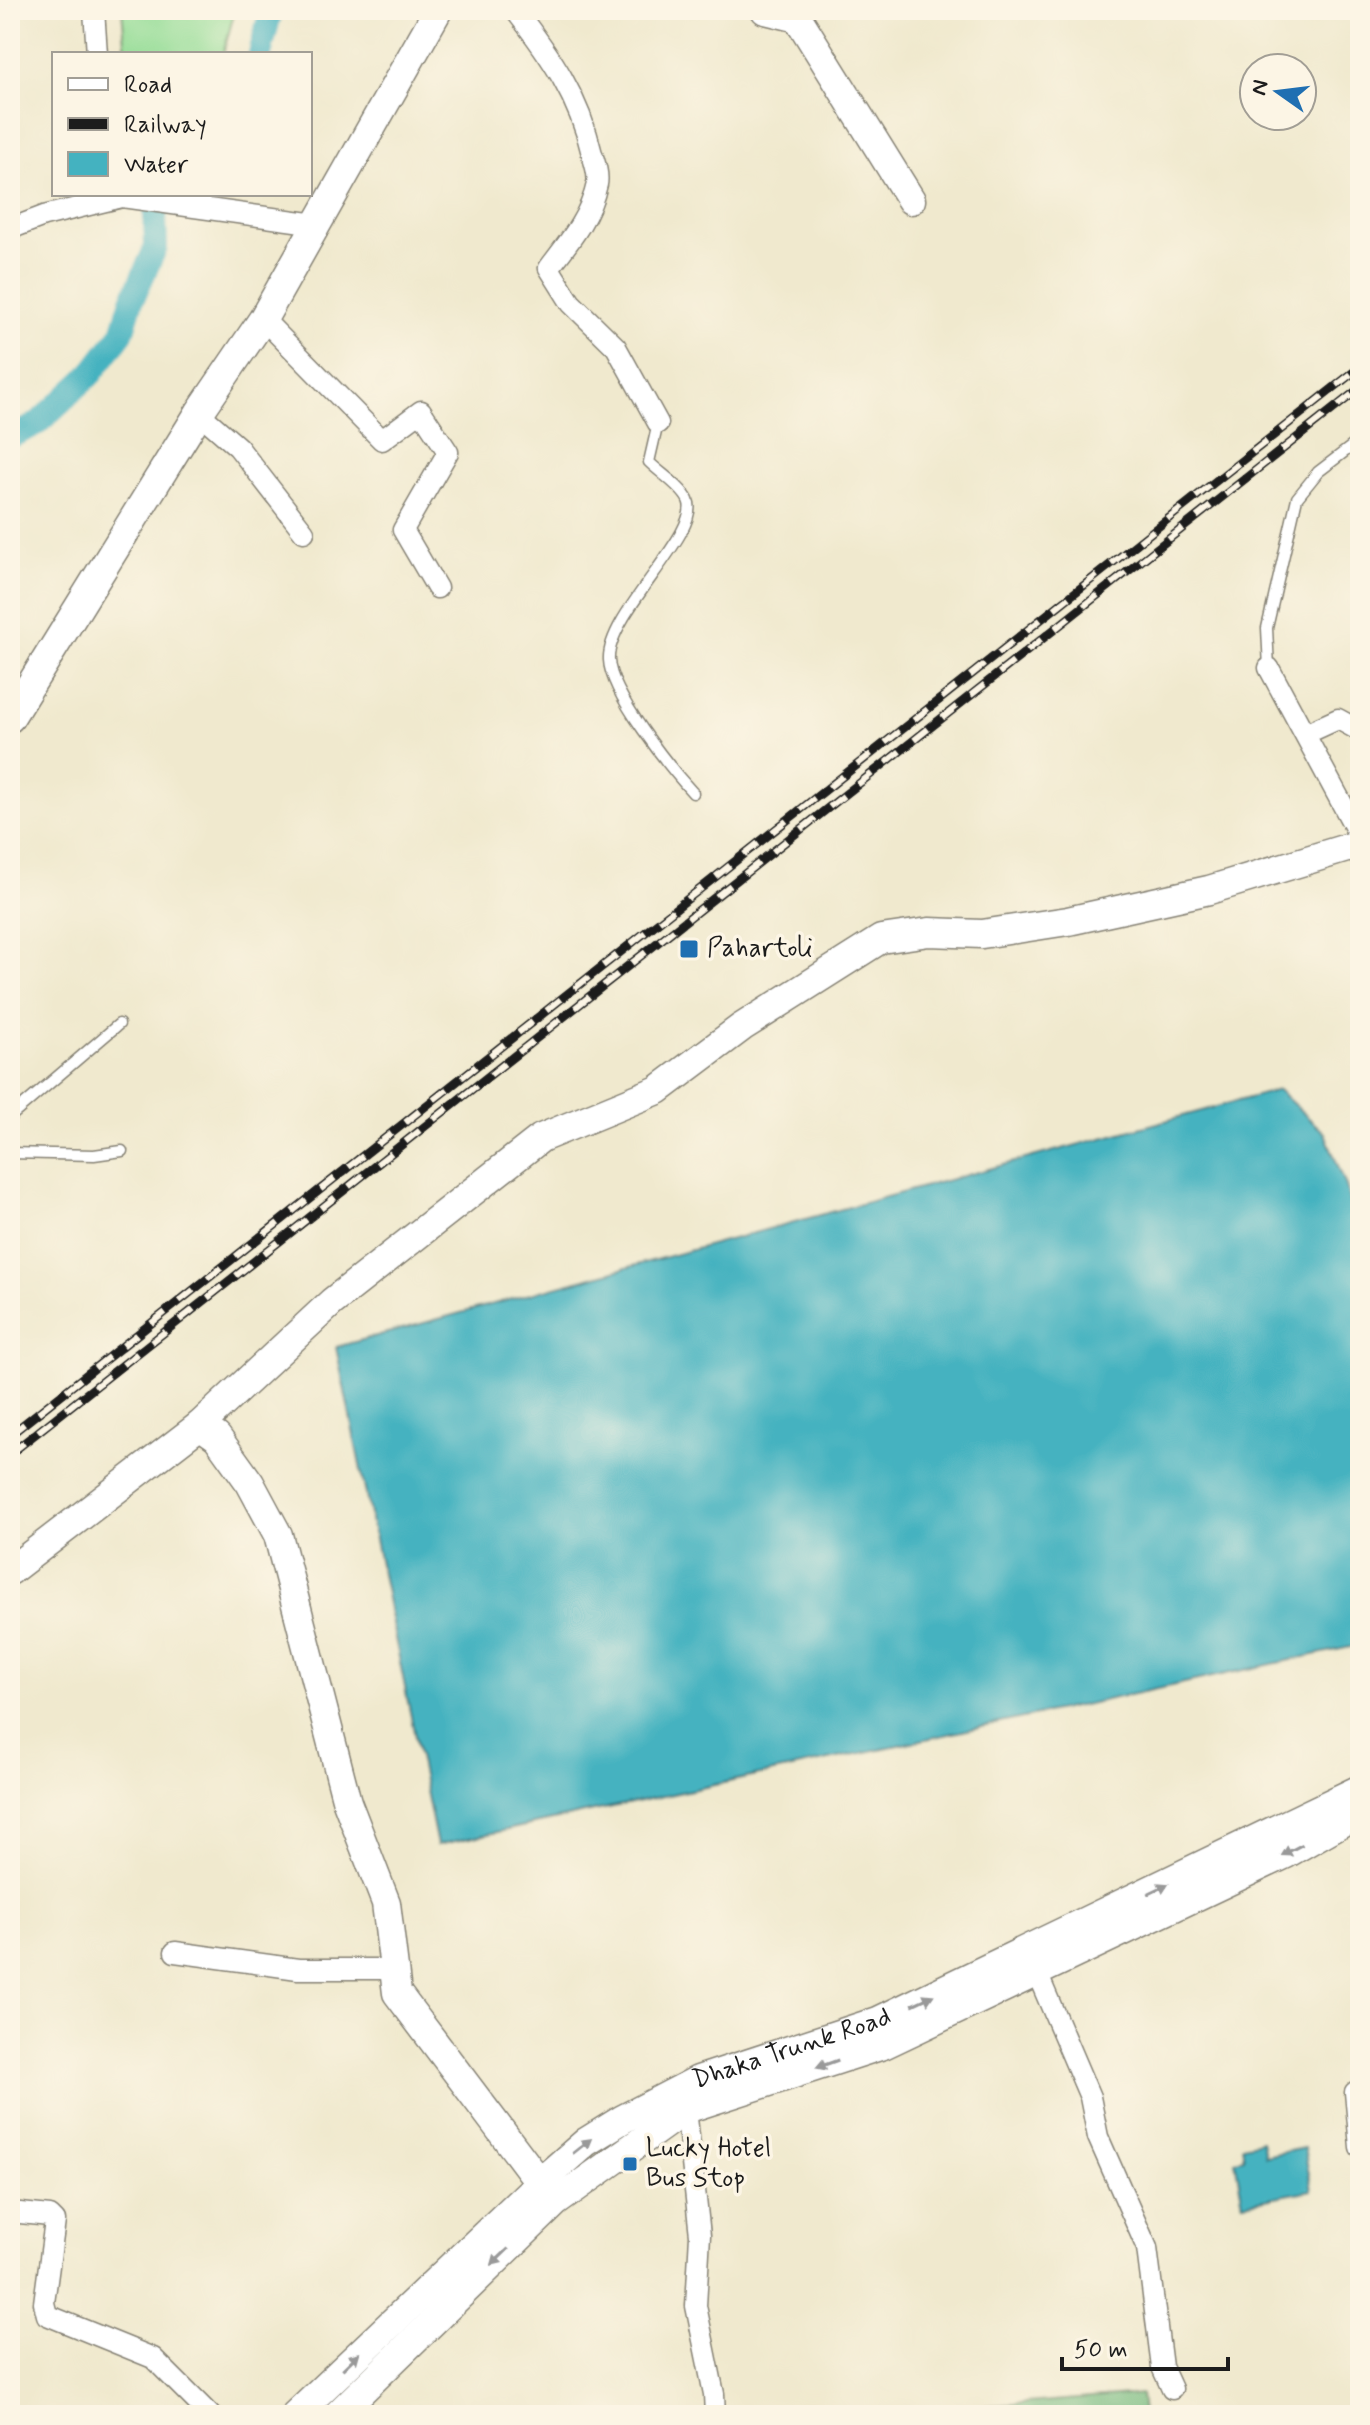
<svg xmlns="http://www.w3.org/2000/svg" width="1370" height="2425" viewBox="0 0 1370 2425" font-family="Mynerve,sans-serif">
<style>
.green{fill:#95dd97;stroke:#587c5a;stroke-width:2}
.forest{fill:#78bc80;stroke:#4a6c4e;stroke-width:2}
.water{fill:#44b2c0;stroke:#30676e;stroke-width:2}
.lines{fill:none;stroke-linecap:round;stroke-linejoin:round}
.canal{stroke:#44b2c0;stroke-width:24}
.lane-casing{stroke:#868275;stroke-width:13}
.street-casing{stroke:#868275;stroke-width:23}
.secondary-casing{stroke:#868275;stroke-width:31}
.lane{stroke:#fff;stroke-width:10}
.street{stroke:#fff;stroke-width:20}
.secondary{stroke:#fff;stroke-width:28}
.rail-casing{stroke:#1c1c1c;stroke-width:9}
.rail{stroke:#fcf5e5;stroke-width:6;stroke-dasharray:18;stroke-linecap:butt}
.oneway{fill:#999}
.poi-dot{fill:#1f6fb2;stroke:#fcf5e5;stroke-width:3}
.labels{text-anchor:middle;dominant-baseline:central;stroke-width:7;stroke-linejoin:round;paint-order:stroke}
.poi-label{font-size:26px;fill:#1c1c1c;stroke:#fcf5e5;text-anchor:start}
.street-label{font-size:26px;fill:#1c1c1c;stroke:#fcf5e5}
</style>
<rect width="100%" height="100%" fill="#fcf5e5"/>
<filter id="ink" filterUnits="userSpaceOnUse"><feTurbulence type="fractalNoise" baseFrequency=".0125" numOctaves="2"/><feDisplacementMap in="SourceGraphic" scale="16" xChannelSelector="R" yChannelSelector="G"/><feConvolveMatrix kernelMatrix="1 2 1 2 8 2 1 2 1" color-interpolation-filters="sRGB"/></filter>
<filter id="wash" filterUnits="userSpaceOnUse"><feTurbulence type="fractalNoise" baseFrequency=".006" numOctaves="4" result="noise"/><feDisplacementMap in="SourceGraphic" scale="32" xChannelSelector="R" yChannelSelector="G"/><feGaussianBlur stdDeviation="1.8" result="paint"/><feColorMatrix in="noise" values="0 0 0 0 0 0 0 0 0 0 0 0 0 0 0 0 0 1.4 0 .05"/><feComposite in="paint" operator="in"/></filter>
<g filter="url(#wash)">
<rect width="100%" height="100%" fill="#f0e9ce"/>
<path class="green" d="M122,10H235L223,54H126Z"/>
<path class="forest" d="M1141,2394L1143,2415H963L962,2408Z"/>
<path class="water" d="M1278,1090L1325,1133L1346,1186L1360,1242V1645L437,1845L336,1347Z
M1262,2141L1265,2156L1304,2148L1312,2190L1243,2203L1235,2160L1244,2158L1242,2145Z"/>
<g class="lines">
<path class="canal" d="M260,54L271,10
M10,437L37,424L91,374L122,333L132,300L156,247L155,216L162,194"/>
</g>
</g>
<g filter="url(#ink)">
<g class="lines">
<g class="lane-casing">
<path id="lane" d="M658,423L649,462C660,473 681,486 688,500C703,531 606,615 609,660C610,693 670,768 693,793
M1269,668L1267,628L1297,498L1318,472L1360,440
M10,1117L119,1024
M10,1153L94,1155L122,1151"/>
</g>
<g class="street-casing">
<path id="street" d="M94,10L97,54
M515,10C551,56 579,97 592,154C595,163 599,175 597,184C590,217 569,242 549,268L571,303L616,347L658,423
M10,229L44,216L122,197L317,224
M263,319L382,440L421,411L448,452L403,530L437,588
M199,413L238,447L304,532
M1269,668L1360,837
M1305,734L1338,719L1360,731
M175,1952L298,1969H394
M1037,1973L1090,2097L1098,2137L1147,2248L1162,2367L1172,2389
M1360,2091L1355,2092L1360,2147
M686,2109L700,2235L696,2306L714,2394L715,2415
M10,2212L50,2216L55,2221L44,2303L47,2315L153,2358L210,2415"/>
</g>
<g class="secondary-casing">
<g id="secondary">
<path d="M765,10L798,18L911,200"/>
<path d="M10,718L199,413L263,319L438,10"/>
<path d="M200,1425L332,1302L541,1138L658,1090L742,1027L881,939L929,932L982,934L1068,921L1209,890L1360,844"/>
<path d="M10,1571L200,1425L217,1437L250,1483L278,1535L347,1802L386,1903L397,1993L550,2196"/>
<path id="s1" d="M295,2415L539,2183L586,2142L623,2119L698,2080L878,2021L1360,1789"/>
<path d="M337,2415L556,2202L686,2109L883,2045L1286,1854L1360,1812"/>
</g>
</g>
<use href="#lane" class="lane"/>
<use href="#street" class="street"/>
<use href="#secondary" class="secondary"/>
<g class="rail-casing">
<path id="rail" d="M10,1435L1360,367
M10,1454L1360,388"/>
</g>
<use href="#rail" class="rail"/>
</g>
<defs><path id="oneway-solid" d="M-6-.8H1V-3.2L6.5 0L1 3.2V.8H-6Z" transform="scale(2)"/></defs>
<g class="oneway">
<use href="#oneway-solid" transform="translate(1292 1850) rotate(152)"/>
<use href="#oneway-solid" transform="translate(1158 1889) rotate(-26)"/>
<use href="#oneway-solid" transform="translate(923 2000) rotate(-25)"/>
<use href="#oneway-solid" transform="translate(827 2064) rotate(161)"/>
<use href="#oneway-solid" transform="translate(582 2146) rotate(-38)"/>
<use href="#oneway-solid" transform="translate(500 2257) rotate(136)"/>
<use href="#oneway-solid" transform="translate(351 2361) rotate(-44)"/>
</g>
</g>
<g class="poi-dot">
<rect x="679" y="939" width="20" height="20" rx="4"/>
<rect x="622" y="2156" width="16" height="16" rx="4"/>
</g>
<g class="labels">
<g class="poi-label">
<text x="707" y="949">Pahartoli</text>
<text x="646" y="2149">Lucky Hotel<tspan x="646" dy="30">Bus Stop</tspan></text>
</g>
<g class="street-label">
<text stroke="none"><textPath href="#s1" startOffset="626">Dhaka Trunk Road</textPath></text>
</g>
</g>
<rect width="1370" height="2425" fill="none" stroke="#fcf5e5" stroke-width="40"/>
<rect x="52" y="52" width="260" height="144" fill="#fcf5e5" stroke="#a29e95" stroke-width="2"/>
<rect x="68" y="78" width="40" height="12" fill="#ffffff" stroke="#a29e95" stroke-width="2"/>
<text x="124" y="92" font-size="24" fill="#1c1c1c">Road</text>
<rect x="68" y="118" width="40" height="12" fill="#1c1c1c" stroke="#a29e95" stroke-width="2"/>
<text x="124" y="132" font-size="24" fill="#1c1c1c">Railway</text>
<rect x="68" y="152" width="40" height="24" fill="#44b2c0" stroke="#a29e95" stroke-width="2"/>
<text x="124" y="172" font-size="24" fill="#1c1c1c">Water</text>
<g transform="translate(1278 92) rotate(284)"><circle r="38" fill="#fcf5e5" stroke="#a29e95" stroke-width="2"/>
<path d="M0-6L14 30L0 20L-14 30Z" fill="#1f6fb2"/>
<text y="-12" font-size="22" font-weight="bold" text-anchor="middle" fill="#1c1c1c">N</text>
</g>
<path d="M1062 2357v12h166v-12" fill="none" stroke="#1c1c1c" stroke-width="4"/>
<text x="1074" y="2357" font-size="24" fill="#1c1c1c" stroke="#fcf5e5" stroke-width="6" paint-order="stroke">50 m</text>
</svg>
